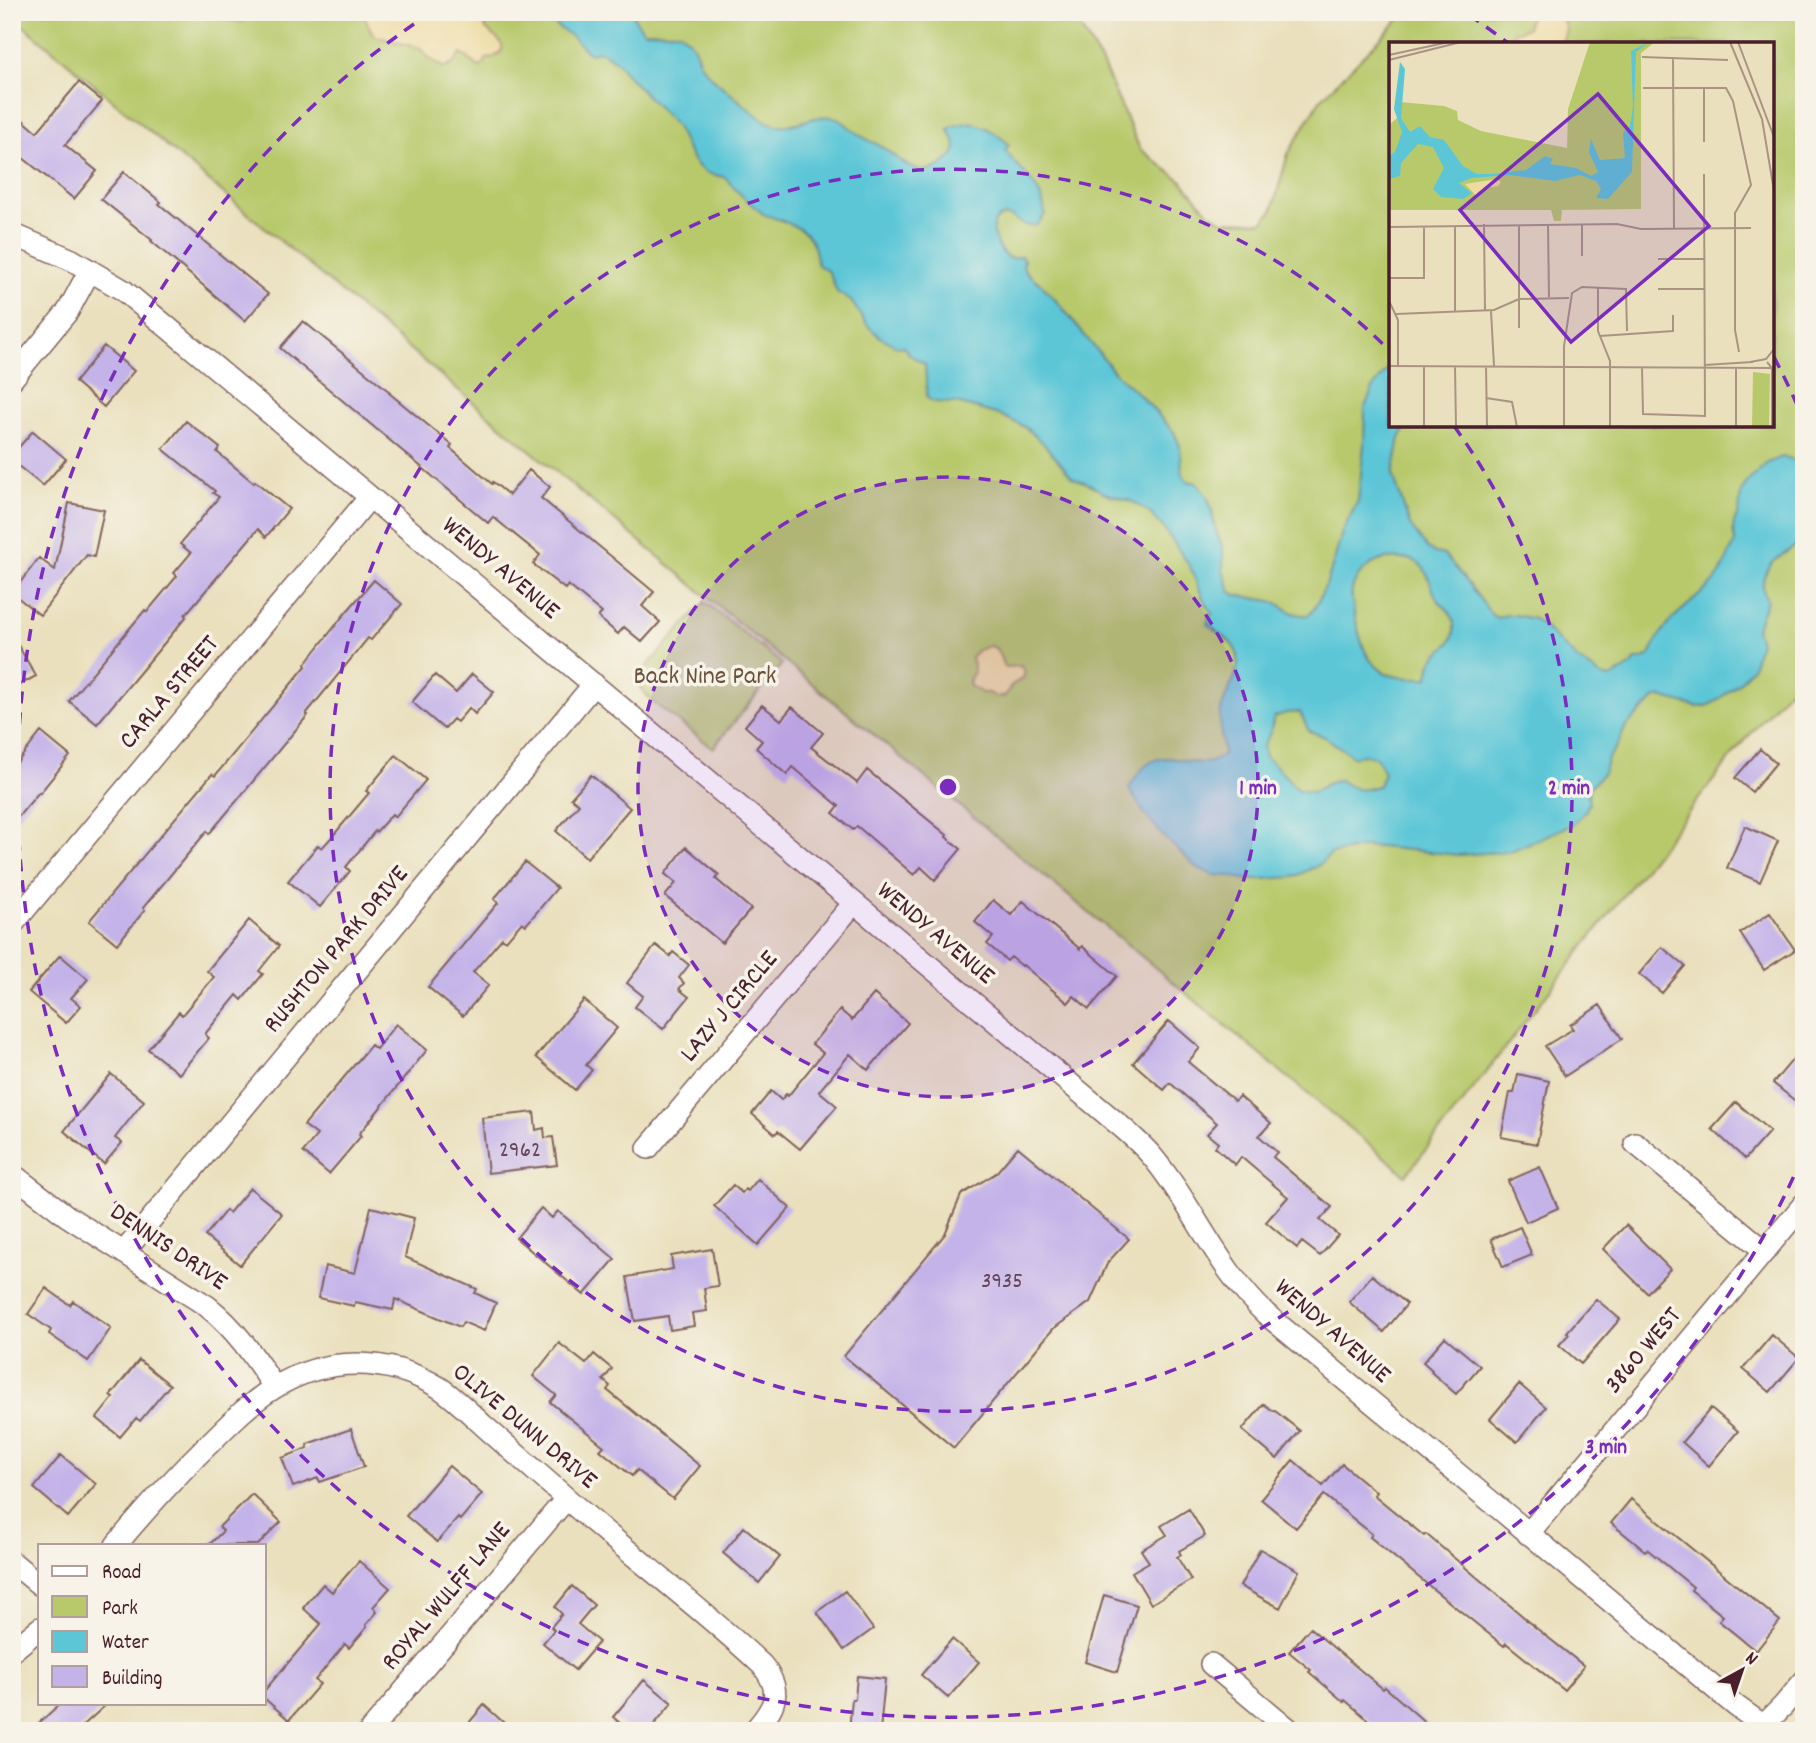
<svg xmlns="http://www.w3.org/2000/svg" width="1816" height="1743" viewBox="0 0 1816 1743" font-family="Dekko,sans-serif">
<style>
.green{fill:#b8c96c;stroke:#81744c;stroke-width:2;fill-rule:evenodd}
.sand{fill:#eeda9e;stroke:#9c7c64;stroke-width:2}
.water{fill:#5cc6d7;stroke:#537281;stroke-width:2;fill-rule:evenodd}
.building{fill:#c4b3e9}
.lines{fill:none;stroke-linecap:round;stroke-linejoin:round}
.minor-casing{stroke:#82635e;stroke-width:24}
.minor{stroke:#fff;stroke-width:21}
.ring{fill:none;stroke:#7b2cbf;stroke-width:3.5;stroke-dasharray:12 9}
.labels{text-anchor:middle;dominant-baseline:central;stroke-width:7;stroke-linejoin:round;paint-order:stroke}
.number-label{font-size:23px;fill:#68445a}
.street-label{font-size:26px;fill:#4a1f2b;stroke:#f7f3e8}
.park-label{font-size:26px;fill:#6b523e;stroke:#f7f3e8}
.inset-road{fill:none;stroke:#aa9383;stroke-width:2}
.view{fill:#7b2cbf;fill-opacity:0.15;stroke:#7b2cbf;stroke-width:3.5}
.inset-edge{fill:none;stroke:#4a1f2b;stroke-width:3.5}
.centre{fill:#7b2cbf;stroke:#f7f3e8;stroke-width:3.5}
.ring-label{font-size:21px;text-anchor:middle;font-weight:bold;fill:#7b2cbf;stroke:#f7f3e8;stroke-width:7;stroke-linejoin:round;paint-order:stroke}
</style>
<rect width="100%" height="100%" fill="#f7f3e8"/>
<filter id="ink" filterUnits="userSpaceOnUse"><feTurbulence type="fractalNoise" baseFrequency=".0143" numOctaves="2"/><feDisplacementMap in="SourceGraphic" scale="14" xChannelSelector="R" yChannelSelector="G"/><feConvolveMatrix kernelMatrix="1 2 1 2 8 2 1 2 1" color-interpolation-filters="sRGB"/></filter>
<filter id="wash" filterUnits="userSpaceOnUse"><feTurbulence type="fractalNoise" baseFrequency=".00686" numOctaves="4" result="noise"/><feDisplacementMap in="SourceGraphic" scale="28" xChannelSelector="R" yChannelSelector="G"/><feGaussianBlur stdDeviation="1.57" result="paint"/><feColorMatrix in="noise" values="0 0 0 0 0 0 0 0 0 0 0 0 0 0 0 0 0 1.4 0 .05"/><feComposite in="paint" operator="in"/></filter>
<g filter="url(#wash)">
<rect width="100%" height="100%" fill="#eae0bd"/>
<path class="green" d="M12,12H1071L1102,63L1140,149L1183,182L1208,212L1223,221L1262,222L1272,211L1288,154L1320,100L1406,12H1804V672L1740,746L1406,1175L567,481L12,16ZM1391,44H1772V425H1391Z
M705,602L782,664L713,748L654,703L634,681Z"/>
<path class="sand" d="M209,12H255L242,22C231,21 217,19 209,12Z
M361,12H488L485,28C491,35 512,45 497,55C494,57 489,58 486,59L484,64L480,67C472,64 469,57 461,54L453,64L445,68L430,59L420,48L375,36C368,29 368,19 361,12Z
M1537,12H1565L1562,18L1566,29L1563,40L1558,44H1509V41L1514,32L1527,28L1529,18Z
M988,646C1001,646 999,660 1005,667L1021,666L1025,672L1023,678L1012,685L1004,697H996L989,693H982L970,686L969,681L974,671L971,657L978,650Z"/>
<path class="water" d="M542,12H632L636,21L644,31L680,32C684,36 689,39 692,44C696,49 697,57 700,63C709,77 723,87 735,97C745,105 753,114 764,120C789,135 810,113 832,117C842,119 850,128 858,134C865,139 874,142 882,147C906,164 924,185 951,157C961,147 953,139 948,129C971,116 991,127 1009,145L1005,150C1021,174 1042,183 1045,214L1037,225C1034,225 1029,226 1026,225C1016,223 1013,212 1001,217C984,224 999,255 1010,258C1014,259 1018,257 1021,256L1024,260L1023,266L1026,272L1043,286L1061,306L1116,374L1142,397L1174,432L1180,446L1183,476L1188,481L1197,483L1208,498L1211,507L1215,528L1223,549V570L1230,591L1236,595L1266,600L1275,602L1293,613L1301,615H1309L1314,609L1326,585L1334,561L1342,532L1358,501L1364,445L1365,407L1373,388L1391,365V425H1408L1400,438L1393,475L1410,525L1428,549L1435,553L1444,555L1456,568L1493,616L1498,618L1506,615H1515L1534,619L1541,624L1577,659L1601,676L1611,678L1632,665L1636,659H1643L1650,655L1659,636L1672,619L1714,582L1720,574L1735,542L1733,530L1734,523L1739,512L1741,492L1748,481L1767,463L1782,457L1789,458L1804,467V541C1782,555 1752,569 1767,600L1756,630L1760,642L1752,668L1739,683L1718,700L1707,706L1697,707L1660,697L1656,698L1626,726L1618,744L1608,758L1603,773L1590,787L1588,796L1589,803L1585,812L1573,824L1511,851L1459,855L1379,847H1365L1331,854L1319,865L1294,877L1249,880L1228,876L1213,875L1196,867L1165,838L1144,813L1129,789C1160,727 1191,782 1223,755C1224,740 1217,728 1221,711C1225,688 1253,663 1228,640C1221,634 1213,630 1207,623L1212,613L1203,598L1189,565L1163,527L1149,512L1133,502L1102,492L1090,484L1073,478L1044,444L1025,427L1002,416L982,410L956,403L934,402L927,398L925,364L910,355L903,346L898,347L880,337L867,325L851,301L837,292L829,272L817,264C816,235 803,228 777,219C773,217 766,216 762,213C751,204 733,189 726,178C721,176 708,174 705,172C688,161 685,139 674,124L630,78L617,62L604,53L598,51L592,53L587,52L574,38L559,28ZM1386,559C1396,559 1409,557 1418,563C1430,571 1430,589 1438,600C1444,607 1452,612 1454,622C1454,623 1454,631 1454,633C1451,647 1437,651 1431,663C1429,667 1430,673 1427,678C1416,678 1401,679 1390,675C1382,672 1373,664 1369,658C1361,647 1350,603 1352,590C1356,574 1370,562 1386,559ZM1300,712L1309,731L1325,737L1354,757L1366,754L1377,758L1384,773L1379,785C1361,793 1355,790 1339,780L1327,784L1313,792L1298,790L1275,765L1265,757L1263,747L1270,733L1274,717L1286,713Z"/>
<g id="blocks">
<path class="building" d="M79,82L102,101L65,145L97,171L74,199L12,149V111L37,132Z
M124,172L161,202L159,204L268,294L245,321L151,241L152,240L101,199Z
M303,321L390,392L389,393L452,445L450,448L492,484L493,482L509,495L529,470L550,487L541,498L654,592L642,606L660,622L642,642L624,627L618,634L598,617L602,613L568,585L565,589L533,564L540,555L493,517L488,523L280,348Z
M104,346L134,371L104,407L75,382Z
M186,421L220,448L217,452L254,483L255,481L289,509L266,537L258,529L185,615L186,617L97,724L69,701L145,610L147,612L177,576L174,573L191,553L180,544L219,497L213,493L215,491L163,449Z
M33,431L66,459L43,486L12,461V455Z
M69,503L104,510L94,557L87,555L40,615L12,593L39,558L55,570Z
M374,580L402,604L371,640L368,638L306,714L308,715L240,797L209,834L207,831L143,908L145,910L117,944L89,921L212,774L215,776L306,666L305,664L343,616Z
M12,635L36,676L12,689Z
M472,674L494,692L475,714L469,708L457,722L453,719L444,729L412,702L435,675L456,693Z
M762,705L781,720L792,707L823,733L811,747L857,783L867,770L947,835L946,837L961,849L935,880L921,867L914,875L857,826L853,830L833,813L839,806L793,767L787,775L756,748L762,741L745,726Z
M41,732L70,756L40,793L39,792L12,824V769Z
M1760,749L1776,763L1752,792L1735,778Z
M396,755L426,780L395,817L392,814L376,832L375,831L346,867L350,871L320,907L288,881L318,845L322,848L337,831L369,793L366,791Z
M591,775L630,808L587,858L556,831L579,804L571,798Z
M1745,826L1778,841L1760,882L1727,868Z
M686,847L719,875L716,879L751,909L722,943L665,896L676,883L665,874Z
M525,862L557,888L526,925L522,922L506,941L502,938L473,972L489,985L463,1016L428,987L498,903L494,899Z
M993,900L1011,915L1023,901L1080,949L1082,946L1117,976L1089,1009L1074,996L1068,1003L1023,965L1022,966L1011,957L1007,961L987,944L993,937L975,922Z
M1770,913L1795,950L1764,970L1740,933Z
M249,920L279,946L259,971L263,974L242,1000L237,995L205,1034L209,1038L179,1074L148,1049L179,1012L182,1015L214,977L207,971Z
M656,945L670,956L673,952L689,965L679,978L684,983L679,989L689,997L663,1029L635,1007L643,996L627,983Z
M1662,947L1685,966L1662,993L1639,974Z
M60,955L88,979L71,998L81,1006L66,1023L29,992Z
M874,994L908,1023L868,1070L850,1054L819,1091L837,1106L800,1149L778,1131L775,1134L752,1114L771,1091L781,1100L786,1094L788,1096L823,1053L812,1044L840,1010L852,1020Z
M584,1000L617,1028L586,1065L592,1070L575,1090L536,1057Z
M1600,1005L1622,1039L1565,1076L1545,1046L1573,1029L1570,1025Z
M1169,1021L1200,1048L1188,1062L1235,1101L1239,1096L1271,1123L1259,1136L1277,1152L1273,1157L1332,1207L1320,1220L1338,1235L1320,1256L1302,1242L1297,1248L1266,1222L1288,1197L1241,1157L1235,1165L1215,1147L1218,1143L1207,1134L1217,1123L1170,1083L1164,1090L1133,1063Z
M396,1024L427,1050L359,1134L361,1136L329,1174L303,1152L317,1135L304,1125L371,1045L376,1049Z
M1804,1046V1108L1773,1083Z
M111,1074L144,1101L115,1138L122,1143L104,1164L64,1131Z
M1518,1074L1549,1081L1537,1144L1501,1137L1510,1093H1514Z
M1736,1102L1770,1131L1745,1159L1712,1129Z
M534,1112L536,1130L544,1128L545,1138L553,1137L557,1165L488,1173L482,1118Z
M1018,1147L1129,1239L1108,1262L1090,1302L1053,1329L954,1448L844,1356L945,1234L961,1195L996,1173Z
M1540,1167L1558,1208L1526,1222L1508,1181Z
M758,1179L790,1208L758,1245L714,1206L733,1185L742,1193L745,1189L748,1191Z
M250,1188L282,1214L240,1265L205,1236L226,1210L229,1213Z
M371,1207L414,1218L405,1257L477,1289L475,1293L496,1303L484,1331L463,1322L460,1327L395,1299L393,1310L355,1302L354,1306L318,1298L325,1266L355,1273Z
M541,1208L552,1218L558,1211L615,1259L584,1295L516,1238Z
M1626,1225L1670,1269L1647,1293L1603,1249Z
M1520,1227L1532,1255L1503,1267L1491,1239Z
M712,1249L718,1286L704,1288L707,1311L692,1313L694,1326L670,1330L668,1316L635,1321L627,1277L673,1269L671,1256Z
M1372,1275L1407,1304L1384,1332L1349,1302Z
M46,1288L70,1305L73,1301L111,1328L88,1361L49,1334L51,1330L28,1314Z
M1596,1299L1620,1319L1581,1364L1559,1345L1569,1334L1567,1332Z
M1772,1335L1799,1358L1770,1392L1743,1369Z
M1445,1337L1480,1366L1456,1394L1431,1372L1432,1370L1423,1362Z
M559,1343L586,1364L594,1354L612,1369L603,1380L610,1386L607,1390L700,1466L673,1499L637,1470L632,1476L600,1450L604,1446L550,1402L556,1395L533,1376Z
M139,1360L170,1385L140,1421L136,1418L120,1437L97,1418L113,1398L110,1396Z
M1519,1384L1546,1407L1517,1442L1490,1419Z
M1264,1404L1273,1411L1274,1410L1300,1431L1277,1459L1242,1430Z
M1711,1408L1738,1431L1709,1466L1682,1442Z
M351,1429L364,1467L320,1482L318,1478L293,1487L282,1458L308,1448L307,1444Z
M61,1455L96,1484L68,1517L34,1488Z
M1293,1460L1323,1486L1342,1464L1376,1492L1374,1495L1424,1536L1426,1534L1526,1619V1620L1584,1666L1564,1690L1506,1643L1504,1646L1428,1585L1370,1537L1372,1534L1324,1495L1296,1528L1261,1499Z
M449,1466L482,1494L460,1520L458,1518L437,1542L406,1516Z
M252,1494L281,1522L258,1545H209L223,1531L219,1527Z
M1631,1499L1780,1621L1756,1651L1719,1621L1723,1616L1691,1590L1693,1587L1647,1549L1645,1551L1611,1523Z
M1189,1509L1205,1536L1179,1551L1181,1555L1177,1557L1191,1580L1151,1604L1132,1572L1149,1562L1141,1550L1167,1535L1161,1526Z
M744,1527L780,1557L759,1583L723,1553Z
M1260,1549L1299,1571L1280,1608L1240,1586Z
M359,1561L390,1588L373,1607L377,1612L366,1625L367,1627L349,1648L345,1644L315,1680L320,1684L289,1720L264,1698V1691L321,1624L303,1608L323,1584L332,1592Z
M572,1586L594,1605L578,1624L599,1642L575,1670L543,1643L554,1630L551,1627L562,1614L555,1607Z
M845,1591L873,1629L844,1650L817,1612Z
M1104,1595L1137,1605L1117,1672L1085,1662Z
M1310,1628L1383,1689L1385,1687L1435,1731H1381L1345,1700L1344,1702L1309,1672L1311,1670L1289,1652Z
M952,1639L979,1662L948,1698L921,1675Z
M857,1676L885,1679L880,1731H849L852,1699H855Z
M644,1680L672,1703L649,1731H629L613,1717Z
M61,1703H108L77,1731H30Z
M484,1705L513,1731H462Z"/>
</g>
</g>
<g filter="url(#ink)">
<use href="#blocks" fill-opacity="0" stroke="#82635e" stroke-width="2"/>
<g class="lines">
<g class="minor-casing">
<path id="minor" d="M12,234L72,260L123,290L1124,1129C1133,1137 1143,1146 1151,1155C1194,1206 1216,1267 1266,1314L1736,1706L1771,1731
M12,379L68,311L90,270
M12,925L370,497
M1635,1143L1765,1251
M648,1148L854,903
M12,1174L67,1216L207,1306C236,1329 254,1356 274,1387
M124,1252L594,684
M1528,1534L1804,1204
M116,1545C147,1508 178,1473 213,1440C232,1421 251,1402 274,1388C325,1356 388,1356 440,1388C456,1399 470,1413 484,1426C508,1447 532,1468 556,1489C623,1550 696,1603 762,1665C784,1692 775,1707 754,1731
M12,1562L40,1585
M12,1651L40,1628
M1211,1664L1291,1731
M370,1731L566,1499
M1758,1731L1783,1706L1804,1681"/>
</g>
<use href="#minor" class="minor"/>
</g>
</g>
<circle cx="948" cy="787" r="310" fill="#7b2cbf" fill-opacity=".12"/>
<g class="ring">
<circle cx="948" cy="787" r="310"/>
<path d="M1454 426A621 621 0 1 1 1387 348"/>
<path d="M1802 1158A931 931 0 1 1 427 15M1469 15A931 931 0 0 1 1508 43M1774 357A931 931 0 0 1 1802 416"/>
</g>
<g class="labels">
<g class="number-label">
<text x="520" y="1151">2962</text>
<text x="1002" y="1282">3935</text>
</g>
<g class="street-label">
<text transform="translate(500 569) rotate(40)">WENDY AVENUE</text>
<text transform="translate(170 693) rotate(-50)">CARLA STREET</text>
<text transform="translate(935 934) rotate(40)">WENDY AVENUE</text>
<text transform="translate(337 950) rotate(-50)">RUSHTON PARK DRIVE</text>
<text transform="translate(730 1007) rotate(-50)">LAZY J CIRCLE</text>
<text transform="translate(168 1248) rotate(34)">DENNIS DRIVE</text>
<text transform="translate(1332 1332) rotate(41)">WENDY AVENUE</text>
<text transform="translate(1644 1351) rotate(-50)">3860 WEST</text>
<text transform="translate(524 1427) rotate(40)">OLIVE DUNN DRIVE</text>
<text transform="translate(447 1597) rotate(-50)">ROYAL WULFF LANE</text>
</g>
<g class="park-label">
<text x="705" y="677">Back Nine Park</text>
</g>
</g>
<g transform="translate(1389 42)">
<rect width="385" height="385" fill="#eae0bd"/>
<path d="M201,0H266L252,11V167L173,168L172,179H165L162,168H0V83L8,76L11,60L55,64L68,69L69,78L92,89L178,106L179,67ZM364,330L381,332L380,385H363Z" fill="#b8c96c"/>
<path d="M108,137L112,140L109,144L97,146L88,155L76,142Z" fill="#eeda9e"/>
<path d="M260,0L247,10L243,130L219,157L207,156L212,147L207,139L191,133L166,139L121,133L83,136L70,141L83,151L74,157L52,155L44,147L55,126L44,105L29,102L12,121L11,134L0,137V114L6,110L13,90L5,67L11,20L16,27L12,76L21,90L31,84L41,95L55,98L74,124L88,132H102L137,128L156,114L164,117L161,122L187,126L202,134L209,130L200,110L202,97L211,118L236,116L234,91L241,84L244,65L242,9Z" fill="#5cc6d7"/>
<path class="inset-road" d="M341,0L373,77L385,149M349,0L385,95M0,13L60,0M253,15L339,18M284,15L285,187M0,18L72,0M254,46H337L344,59L362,143L346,171V288L350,310M315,46V100M95,182L96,268M159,182L160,255M0,185L228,182L252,187L362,186M66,185V269M385,194V258M193,214V182M269,217H315M0,236H35V185M209,246V289L221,319V385M269,247H315M0,259L9,278V324M102,269L105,324M7,272L105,268L130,257L180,256M130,286V183M211,294L284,289V273M361,320L377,317L385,307M378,320L383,326V385M315,323L364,320M0,324L385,326M35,324V385M66,324L67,385M97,324L98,385M253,325L254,372L316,374L315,132M97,356L123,360L128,385M175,385V304L183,251L193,245L237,247L238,289M347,385V326"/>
<path class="view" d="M209,52L320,184L182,300L71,168Z"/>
<rect width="385" height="385" class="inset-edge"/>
</g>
<circle cx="948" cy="787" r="10" class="centre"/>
<g class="ring-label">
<text x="1258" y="794">1 min</text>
<text x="1569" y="794">2 min</text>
<text x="1606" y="1453">3 min</text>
</g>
<rect width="1816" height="1743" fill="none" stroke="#f7f3e8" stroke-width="42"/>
<rect x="38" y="1544" width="228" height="161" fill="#f7f3e8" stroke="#b29e9c" stroke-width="2"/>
<rect x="52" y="1566" width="35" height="10" fill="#ffffff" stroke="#b29e9c" stroke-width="2"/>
<text x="102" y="1578" font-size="21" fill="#4a1f2b">Road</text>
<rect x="52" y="1596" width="35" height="21" fill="#b8c96c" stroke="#b29e9c" stroke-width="2"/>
<text x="102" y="1614" font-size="21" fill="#4a1f2b">Park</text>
<rect x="52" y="1631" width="35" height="21" fill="#5cc6d7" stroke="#b29e9c" stroke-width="2"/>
<text x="102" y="1648" font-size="21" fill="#4a1f2b">Water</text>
<rect x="52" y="1666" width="35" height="21" fill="#c4b3e9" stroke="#b29e9c" stroke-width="2"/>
<text x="102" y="1684" font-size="21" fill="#4a1f2b">Building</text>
<g transform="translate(1742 1670) rotate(40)" stroke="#f7f3e8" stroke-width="5" paint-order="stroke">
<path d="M0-5L12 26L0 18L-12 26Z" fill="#4a1f2b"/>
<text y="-10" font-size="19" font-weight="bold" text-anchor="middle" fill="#4a1f2b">N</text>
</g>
</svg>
